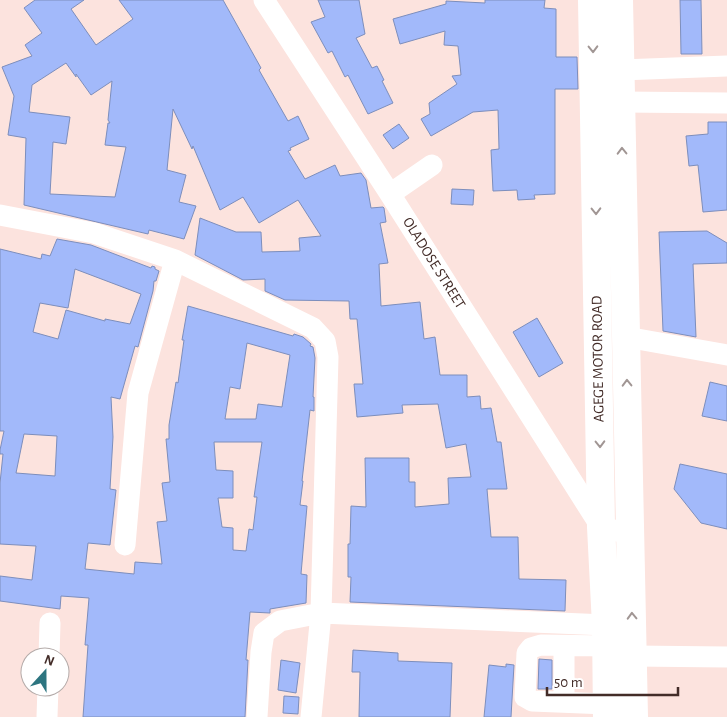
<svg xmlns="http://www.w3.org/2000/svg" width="727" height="717" viewBox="0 0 727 717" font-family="'Alegreya Sans',sans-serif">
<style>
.building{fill:#a2b9fa;stroke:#7d8ebc;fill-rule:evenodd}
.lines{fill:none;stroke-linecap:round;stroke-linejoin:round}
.minor{stroke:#fff;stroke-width:21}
.major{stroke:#fff;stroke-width:28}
.oneway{stroke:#a19694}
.labels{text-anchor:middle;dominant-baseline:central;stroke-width:5;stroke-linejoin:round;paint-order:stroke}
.street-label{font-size:15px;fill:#432c28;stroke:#fff}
</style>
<rect width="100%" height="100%" fill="#fce3de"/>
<path class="building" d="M35,0H84L71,9L96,45L133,19L119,0H223L261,68L259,70L288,121L298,116L309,139L290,148L291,150L288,151L305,179L335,165L340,176L361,173L366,180L371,208L383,207L384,208L386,222L380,223L388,263L379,264L381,306L420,302L424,339L435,337L440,375H467V397L480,396L481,409L491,408L497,442H501L507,489H487L491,537H518L519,579L566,580L565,611L350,602L351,577H348V544H350L351,506L366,507L365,458H409V482H415V507L449,504L448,478L471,477L466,444L446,448L438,404L402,405L403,413L357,417L354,384H363L357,319H350L349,301L285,300L265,291V279L243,280L195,255L200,218L236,232H261L262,252L300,251L299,238L321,236L298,200L259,223L243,197L220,210L193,146L192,149L173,109L167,170L186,175L179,202L196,206L184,239L149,230L148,234L24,205L26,138L8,135L14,96L2,67L32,56L25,45L42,33L24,8ZM66,63L76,77V74L91,95L112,81L108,120L110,123H108L105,145L126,147L115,197L50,194L53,142L66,144L70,117L29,112L32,85Z
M318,0H359L365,34L356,38L372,68L377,66L384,80L382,81L393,103L368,114L348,75L345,77L332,51L328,53L311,22L325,17Z
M485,0H545L544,8L556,9V57H577L578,89H555V194L534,195L535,199L518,200L517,190L493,191L491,150L499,149L498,110L473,112L431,136L421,119L430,114L429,103L457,84L452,76L461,75L458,46L444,45L445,31L400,44L393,19L446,4V1L485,3Z
M680,0H701L702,54H681Z
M708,122H727V210L703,212L698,165L689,166L686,136L708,134Z
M399,124L409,138L393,149L383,135Z
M452,189L474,190L473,205L451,204Z
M707,231L727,243V263L693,264L696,337L663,331L659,232Z
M57,239L91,245L151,268L152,266L155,267V269L159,271L156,281H154L153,291L138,347L135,346L120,399L111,397L113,437L110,489L116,490L110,545L88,543L85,569L134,574L135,562L162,564L157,522L167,521L162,483L170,482L166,439H169V425L176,382L178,383L184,340H182L188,306L293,336L294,334L303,337L311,344L310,346L313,347L315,358L313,397H314V411L310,410L302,481H303L300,505L307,506L301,574L307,575L306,603L270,609V613L250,612L246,660H248L245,717H83L88,645H85L89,598L61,596L60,609L0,601V576L32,580L36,546L0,544V483L3,454H0V450L4,431H0V249L41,259L42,254L50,256ZM75,269L141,294L130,324L105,319V321L66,310L58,339L33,332L40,303L68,308ZM247,343L290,355L282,407L258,404L256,419H225L230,387L240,389ZM24,434L57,436L55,476L16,473ZM214,442H262L254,497H257L253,530L249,529L246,551L233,550V528L222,527L218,498H233V471L216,470Z
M537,318L563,363L539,377L513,332Z
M710,382L727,386V421L702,416Z
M680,464L727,474V529L701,523L674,489Z
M353,650L398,653V661L452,663L450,717H359L360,672H352Z
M539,659L552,660V689H538Z
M281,660L300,663L296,693L278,690Z
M506,664L514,665L511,717H484L489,665L506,667Z
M284,696L299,697L298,714L283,713Z"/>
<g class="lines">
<path class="minor" d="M264,0L390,194L601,527L630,534
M621,70L727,66
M622,102L727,103
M390,194L432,165
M0,215L94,233L175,260L313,328L325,341L328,357L321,613L311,717
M626,337L727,355
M125,545L138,393L175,260
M606,646L541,645L531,648L527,653L525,697L532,701L607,704
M633,656L727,657
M49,657L50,623
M564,702V646
M47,717L48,687
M257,717L261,652L264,633L280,621L321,613L606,625"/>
<path class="major" d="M592,0L601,527L606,625L607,717
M619,0L634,717"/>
</g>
<defs><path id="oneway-chevron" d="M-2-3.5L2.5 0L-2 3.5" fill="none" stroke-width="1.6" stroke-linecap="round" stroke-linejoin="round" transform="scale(1.25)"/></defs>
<g class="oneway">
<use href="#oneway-chevron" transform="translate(593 49) rotate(89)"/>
<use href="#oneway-chevron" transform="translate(622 151) rotate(-91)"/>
<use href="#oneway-chevron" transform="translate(596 211) rotate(89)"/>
<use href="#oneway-chevron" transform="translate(627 383) rotate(-91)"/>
<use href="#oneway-chevron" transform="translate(600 444) rotate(89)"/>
<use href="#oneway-chevron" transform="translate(632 616) rotate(-92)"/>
</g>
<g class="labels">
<g class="street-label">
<text transform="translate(434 263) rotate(58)">OLADOSE STREET</text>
<text transform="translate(598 359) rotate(-91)">AGEGE MOTOR ROAD</text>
</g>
</g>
<g transform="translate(45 672) rotate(21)"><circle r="24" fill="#ffffff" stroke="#b4aba9"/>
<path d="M0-4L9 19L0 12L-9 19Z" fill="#2d7580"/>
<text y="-8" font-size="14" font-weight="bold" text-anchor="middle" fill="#432c28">N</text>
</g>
<path d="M547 687v8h131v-8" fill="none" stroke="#432c28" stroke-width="2.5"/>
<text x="554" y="687" font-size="15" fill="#432c28" stroke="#ffffff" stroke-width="4" paint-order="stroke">50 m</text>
</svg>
